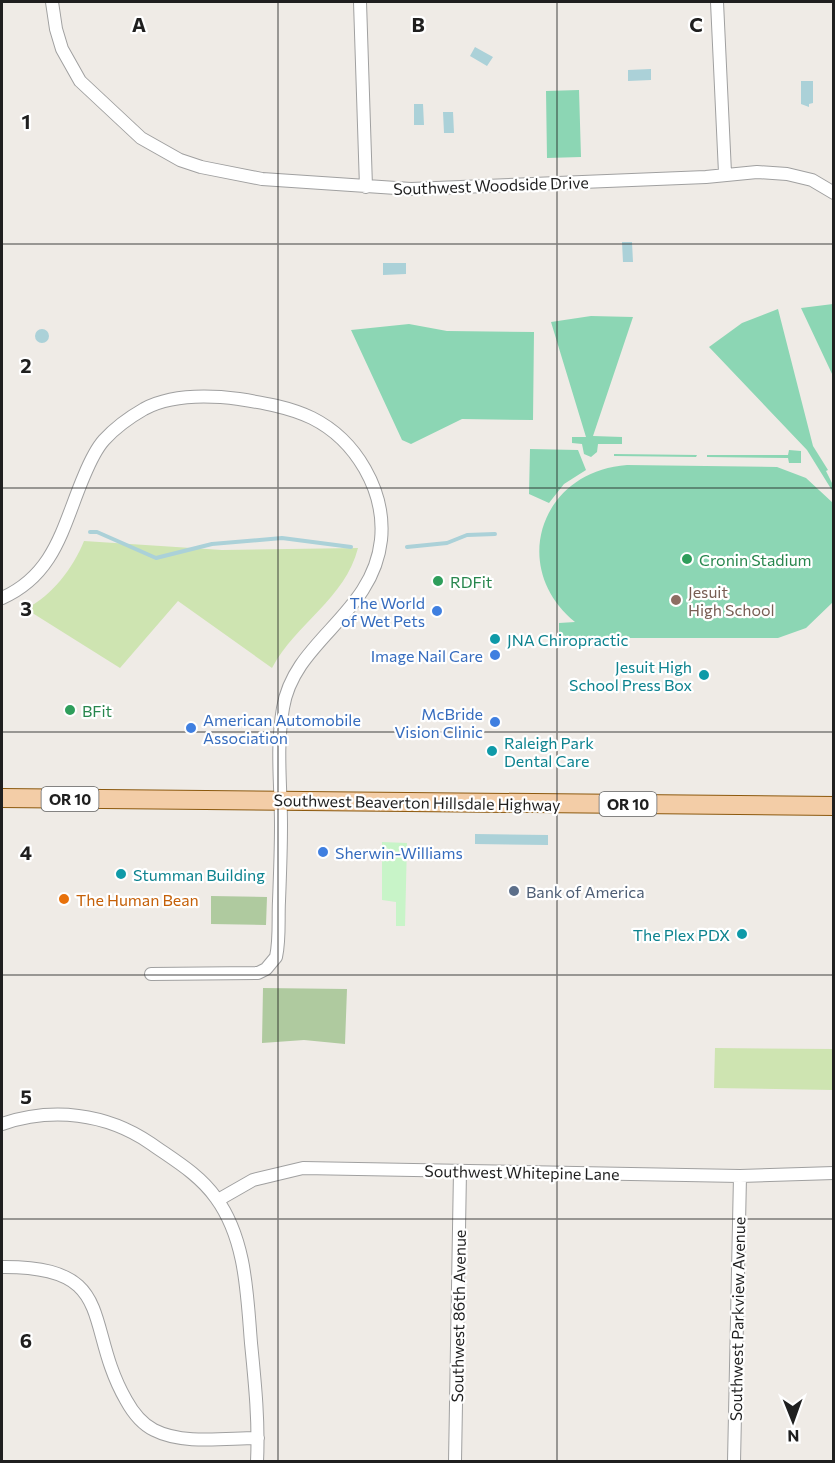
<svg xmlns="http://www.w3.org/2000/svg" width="835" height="1463" viewBox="0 0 835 1463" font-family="Commissioner,sans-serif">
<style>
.grass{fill:#cee4b1}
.forest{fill:#afca9f}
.park{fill:#c8f4c8}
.pitch{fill:#8cd6b4}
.water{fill:#abd1d8}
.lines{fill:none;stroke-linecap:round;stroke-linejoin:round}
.stream{stroke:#abd1d8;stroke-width:4}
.minor-casing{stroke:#a0a0a0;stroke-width:14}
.primary-casing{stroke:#8c590e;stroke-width:20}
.minor{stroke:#fff;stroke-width:12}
.primary{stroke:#f3cda7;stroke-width:18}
.grid{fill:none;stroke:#1f1f1f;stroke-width:1.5;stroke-opacity:0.55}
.leisure-dot{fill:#2e9e5b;stroke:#fff;stroke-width:2}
.education-dot{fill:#8d6e63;stroke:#fff;stroke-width:2}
.shop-dot{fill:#3f7fe0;stroke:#fff;stroke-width:2}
.culture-dot{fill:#0f9aa8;stroke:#fff;stroke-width:2}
.service-dot{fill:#5c6f8a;stroke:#fff;stroke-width:2}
.food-dot{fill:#e8710a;stroke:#fff;stroke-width:2}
.labels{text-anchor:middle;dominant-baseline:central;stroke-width:4.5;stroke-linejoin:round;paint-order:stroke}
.shield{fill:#fff;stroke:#626262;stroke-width:1.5}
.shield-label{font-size:15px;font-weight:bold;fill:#1f1f1f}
.street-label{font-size:16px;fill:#1f1f1f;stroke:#fff}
.leisure-label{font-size:16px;fill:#27864d;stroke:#fff;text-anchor:start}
.education-label{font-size:16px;fill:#785e54;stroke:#fff;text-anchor:start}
.shop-label{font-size:16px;fill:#366cbe;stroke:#fff;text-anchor:end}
.culture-label{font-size:16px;fill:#0d838f;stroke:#fff;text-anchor:start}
.service-label{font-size:16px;fill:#4e5e75;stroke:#fff;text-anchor:start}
.food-label{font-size:16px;fill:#c56008;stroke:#fff;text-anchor:start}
.grid-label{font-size:20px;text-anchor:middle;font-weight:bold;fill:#1f1f1f;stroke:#fff;stroke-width:4.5;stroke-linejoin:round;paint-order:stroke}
</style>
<rect width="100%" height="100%" fill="#efebe6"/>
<path class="grass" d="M84,541L222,550L358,548C345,599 296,623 272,668L178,601L120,668L26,609C53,594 72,570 84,541Z
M715,1048L833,1049V1090L714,1088Z"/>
<path class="forest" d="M211,896L267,897L266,925L211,924Z
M263,988L347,989L345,1044L304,1040L262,1043Z"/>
<path class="park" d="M382,842L407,843L405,926H396V902L382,900Z"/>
<path class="pitch" d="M579,90L581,157L547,158L546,91Z
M833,304H834L833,376L801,308Z
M778,309L813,446L828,470L826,471L833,485V492L807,450L709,347L742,323Z
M591,316L633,317L593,436L622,437V444H598L597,452L591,457L584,454L582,444L572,443V437H586L551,322Z
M409,324L447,331L534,332L533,420L462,419L411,444L402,440L351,330Z
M530,449L578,450L586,470L564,484L549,503L529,494Z
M789,450L801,451V463H789L788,458L707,457V455H788Z
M614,454L697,455L696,457L614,456Z
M627,465L777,467L806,478L833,503V602L806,628L778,638H559V623L575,622C508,567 541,471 627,465Z"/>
<path class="water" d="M475,47L493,57L487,66L470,56Z
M651,69V80L628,81V70Z
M801,81H813V103L809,104V107L801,104Z
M414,104H423L424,125H414Z
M443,112H453L454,133H444Z
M622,242H632L633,262H623Z
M383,263H406V274L383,275Z
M35 336a7 7 0 1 1 14 0a7 7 0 1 1-14 0Z
M475,834L548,835V845L475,844Z"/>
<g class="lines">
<path class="stream" d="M90,532H97L156,558L212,544L282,538L351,547
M407,547L447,543L467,535L495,534"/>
<g class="minor-casing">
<path id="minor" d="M52,2L56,29L62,49L80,81L141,138L180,160L201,167L262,179L411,189L706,177L757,172L787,174L812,180L834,193
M360,2L366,187
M717,2L725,173
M2,598C56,574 63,525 84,476C89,464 95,450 104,440C114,429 130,417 144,409C172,394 208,395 239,399C264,403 289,407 312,418C356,440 386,491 381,540C373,615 294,640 283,708C276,748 281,785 281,825C281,850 280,876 279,901C278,919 280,939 276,957L266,969L258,973L151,974
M2,1124C52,1107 106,1113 150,1143C174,1160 199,1174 216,1198C246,1239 247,1294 251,1343C255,1383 259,1422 257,1462
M218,1200L253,1180L303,1168L740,1176L834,1173
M2,1267C119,1266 83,1325 126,1400C132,1411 142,1424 154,1430C183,1445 226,1438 258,1438
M455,1462L460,1171
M734,1462L740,1176"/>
</g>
<g class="primary-casing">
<path id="primary" d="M2,798L834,806"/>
</g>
<use href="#minor" class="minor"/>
<use href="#primary" class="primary"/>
</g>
<path class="grid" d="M278,2V1462M557,2V1462M2,244H834M2,488H834M2,732H834M2,975H834M2,1219H834"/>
<g class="leisure-dot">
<circle cx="687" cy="559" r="6"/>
<circle cx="438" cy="581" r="6"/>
<circle cx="70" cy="710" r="6"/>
</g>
<circle class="education-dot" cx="676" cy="600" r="6"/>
<g class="shop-dot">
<circle cx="437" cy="611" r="6"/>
<circle cx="495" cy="655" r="6"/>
<circle cx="495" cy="722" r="6"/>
<circle cx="191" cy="728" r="6"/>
<circle cx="323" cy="852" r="6"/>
</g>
<g class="culture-dot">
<circle cx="495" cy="639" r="6"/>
<circle cx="704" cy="675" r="6"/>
<circle cx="492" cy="751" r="6"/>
<circle cx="121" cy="874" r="6"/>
<circle cx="742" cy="934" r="6"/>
</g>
<circle class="service-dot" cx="514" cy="891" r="6"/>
<circle class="food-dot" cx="64" cy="899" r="6"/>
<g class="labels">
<g class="shield">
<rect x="41.5" y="787" width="57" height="24" rx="4.5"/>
<rect x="599.5" y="792" width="57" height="24" rx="4.5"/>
</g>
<g class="shield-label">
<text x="70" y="799">OR 10</text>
<text x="628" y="804">OR 10</text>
</g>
<g class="street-label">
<text transform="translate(491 185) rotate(-2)">Southwest Woodside Drive</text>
<text transform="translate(417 802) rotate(1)">Southwest Beaverton Hillsdale Highway</text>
<text transform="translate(522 1172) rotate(1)">Southwest Whitepine Lane</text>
<text transform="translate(458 1316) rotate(-89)">Southwest 86th Avenue</text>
<text transform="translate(737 1319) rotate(-89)">Southwest Parkview Avenue</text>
</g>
<g class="leisure-label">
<text x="699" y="559">Cronin Stadium</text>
<text x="450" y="581">RDFit</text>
<text x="82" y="710">BFit</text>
</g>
<g class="education-label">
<text x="688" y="591">Jesuit<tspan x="688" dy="18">High School</tspan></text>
</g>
<g class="shop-label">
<text x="425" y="602">The World<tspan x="425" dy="18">of Wet Pets</tspan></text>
<text x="483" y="655">Image Nail Care</text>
<text x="483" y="713">McBride<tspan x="483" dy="18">Vision Clinic</tspan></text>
<text x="203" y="719" text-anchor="start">American Automobile<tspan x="203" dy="18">Association</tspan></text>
<text x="335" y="852" text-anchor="start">Sherwin-Williams</text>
</g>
<g class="culture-label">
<text x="507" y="639">JNA Chiropractic</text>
<text x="692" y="666" text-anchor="end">Jesuit High<tspan x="692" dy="18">School Press Box</tspan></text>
<text x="504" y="742">Raleigh Park<tspan x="504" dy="18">Dental Care</tspan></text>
<text x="133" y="874">Stumman Building</text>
<text x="730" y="934" text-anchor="end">The Plex PDX</text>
</g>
<g class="service-label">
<text x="526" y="891">Bank of America</text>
</g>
<g class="food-label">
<text x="76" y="899">The Human Bean</text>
</g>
</g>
<g class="grid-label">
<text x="139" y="32">A</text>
<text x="418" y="32">B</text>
<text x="696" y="32">C</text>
<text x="26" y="129">1</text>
<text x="26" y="373">2</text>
<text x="26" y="616">3</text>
<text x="26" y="860">4</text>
<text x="26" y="1104">5</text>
<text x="26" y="1348">6</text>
</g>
<rect width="835" height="1463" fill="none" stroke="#1f1f1f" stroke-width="6"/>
<g transform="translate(793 1421) rotate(179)" stroke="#ffffff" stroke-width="4.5" paint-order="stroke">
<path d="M0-4.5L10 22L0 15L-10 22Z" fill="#1f1f1f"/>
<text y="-9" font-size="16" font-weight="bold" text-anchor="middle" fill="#1f1f1f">N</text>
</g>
</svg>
